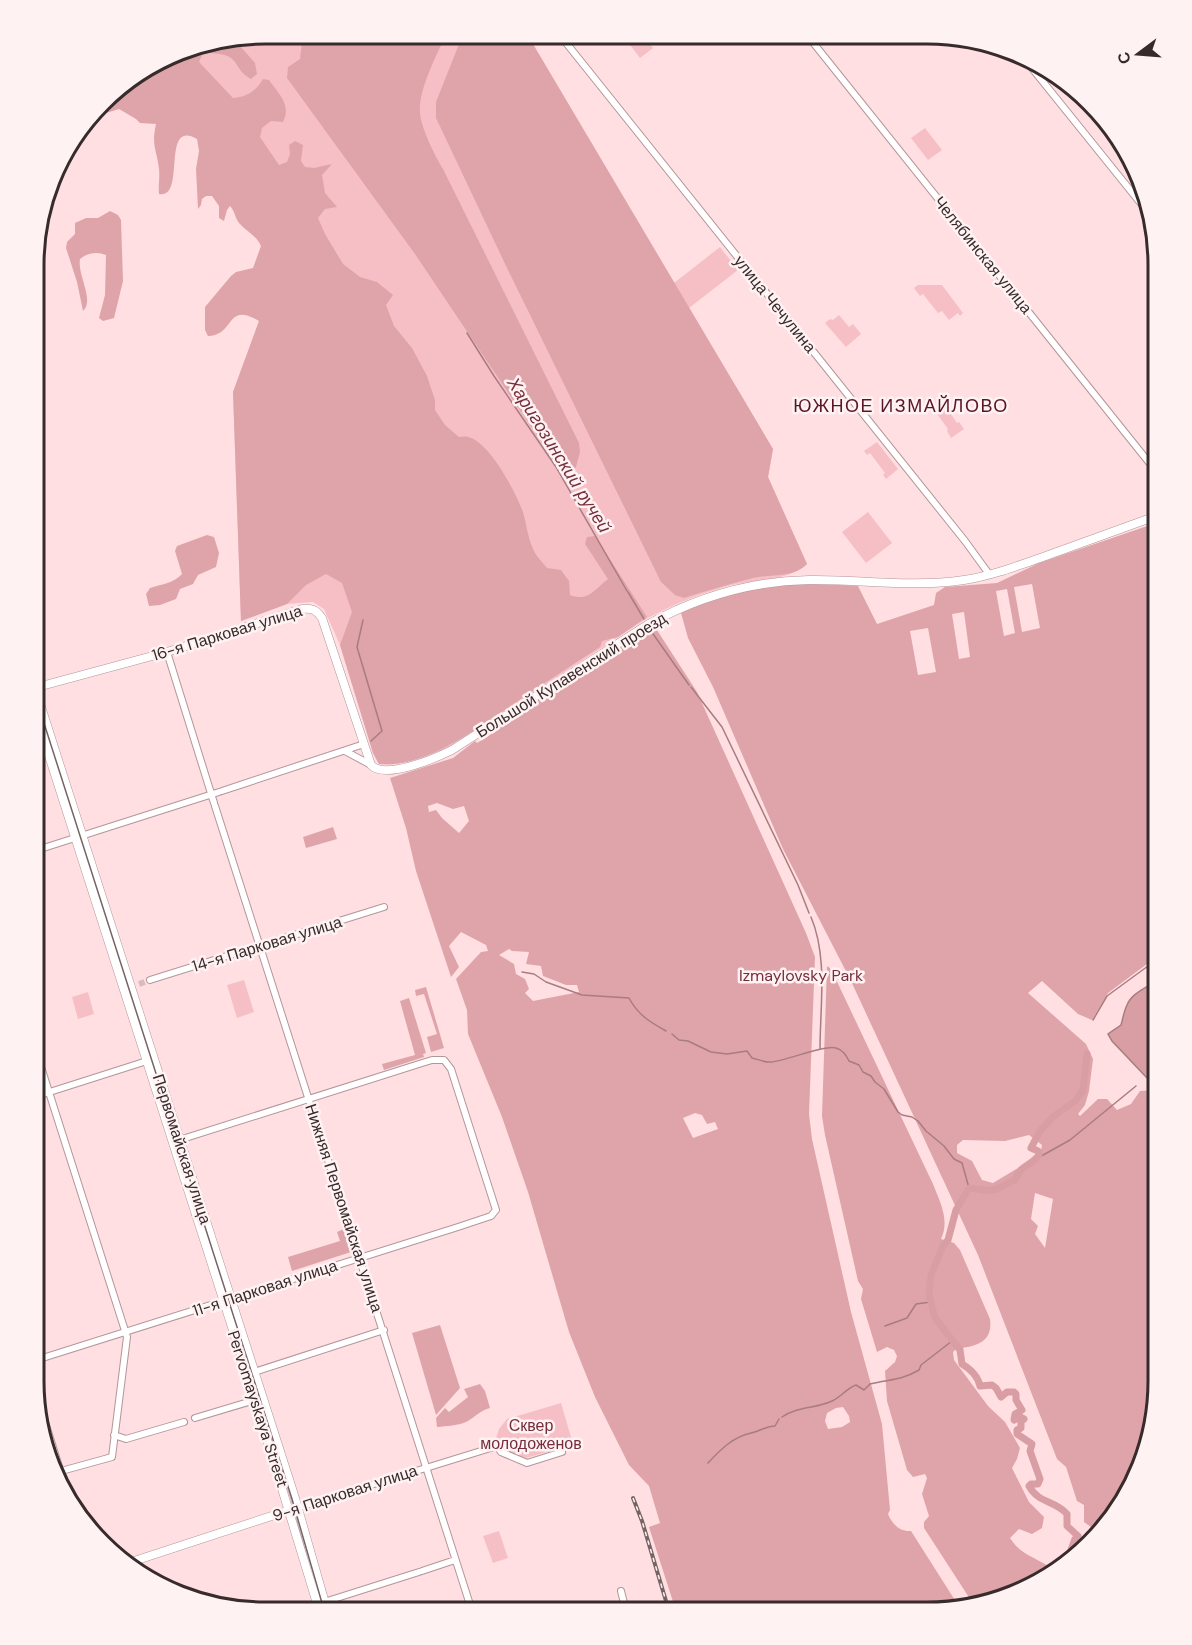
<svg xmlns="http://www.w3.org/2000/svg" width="1192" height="1645" viewBox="0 0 1192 1645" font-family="'DM Sans',sans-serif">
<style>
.green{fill:#f6bfc5}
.forest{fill:#dfa4aa;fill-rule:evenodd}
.water{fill:#d99ea4;stroke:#a87c80;stroke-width:1.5}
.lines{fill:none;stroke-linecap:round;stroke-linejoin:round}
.stream{stroke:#a87c80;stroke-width:1.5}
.river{stroke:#d99ea4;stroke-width:7}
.minor-tunnel{stroke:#d7bbbe;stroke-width:6;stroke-dasharray:6 3;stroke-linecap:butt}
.minor-casing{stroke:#b39699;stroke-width:8}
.major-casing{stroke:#b39699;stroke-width:9}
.minor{stroke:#fff;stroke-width:6}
.major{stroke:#fff;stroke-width:8}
.tram{stroke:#766465;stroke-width:1.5}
.rail-casing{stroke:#766465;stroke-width:4}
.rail{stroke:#fff2f3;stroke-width:1.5;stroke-dasharray:4.5;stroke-linecap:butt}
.labels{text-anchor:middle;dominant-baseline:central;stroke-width:5;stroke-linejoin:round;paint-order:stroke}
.street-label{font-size:16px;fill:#372b2c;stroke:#fff2f3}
.park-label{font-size:16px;fill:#752d3b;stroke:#fff2f3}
.neighbourhood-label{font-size:18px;letter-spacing:1.5px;fill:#591525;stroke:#fff2f3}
.water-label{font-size:18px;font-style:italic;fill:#762f3c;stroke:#fff2f3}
.rim{fill:none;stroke:#372b2c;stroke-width:3}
</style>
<rect width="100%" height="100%" fill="#ffdfe2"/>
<path class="green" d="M265,33L527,34L674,283L720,247L738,270L689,308L773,449L768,477L807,564C787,582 754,579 728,586C699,594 672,605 646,619L446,749L410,761L379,764L373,753L340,645L324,609L313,602L287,604L241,621L233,392L259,321L293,218L206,83L89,118L112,90L190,45Z
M625,34H643L653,48L640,58L623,36Z
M925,128L942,150L928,160L911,138Z
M918,285H942L963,313L960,316L958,313L949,320L942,311L938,313L923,294L920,296L914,288Z
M839,315L849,327L853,324L861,334L846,347L825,323L830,319L833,320Z
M945,405L957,423L959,422L964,429L951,438L947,431L948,429L935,411Z
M877,442L898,469L886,479L883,475L885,473L870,453L867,455L864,451Z
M868,512L892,543L866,563L842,532Z
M244,980L254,1012L237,1018L227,985Z
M88,992L94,1014L78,1019L72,997Z
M561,1403L573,1444L526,1458L504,1451L499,1446L496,1438L499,1429L507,1419Z
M499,1531L508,1558L493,1563L483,1536Z"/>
<path class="forest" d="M301,33L446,34C437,55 418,90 420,113C421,128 435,156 443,169L579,443L580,452L576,467L570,471L562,469L554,461L415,254L287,78L288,67L300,59L302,41Z
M463,34H527L773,449L768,477L807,564C794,578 770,574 753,578C729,584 706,591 684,598L675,595L661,582L507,268L436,118V102Z
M233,38L255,63L257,74L251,79C237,71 239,64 231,58C224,53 211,53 203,53L199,62L233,98C247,97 256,91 263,79L269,80C278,93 292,105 283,122L271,121L262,128L260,137L279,165L287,162L290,154L289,145L295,141L303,145L301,161L305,167L314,168L332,164L322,175L325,193L337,207L325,209L318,218L325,234L343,264L360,277L377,282L393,295L386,305L394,326L412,348L427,376L435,400V410L445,425L459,437C462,437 465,436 468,437C490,442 516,493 523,512C527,526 528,540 535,553C538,558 543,563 547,568L561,570L569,581L570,595C588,602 594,590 608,579L585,544L587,537L595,536L647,617L618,637L602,641L600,647C572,665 543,684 515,703C477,727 426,769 379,764L373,753L340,645L352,612L342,583L326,574L306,585L287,604L241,621L233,392L259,321C225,301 236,335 208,336L205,330V307L231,276L236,272L253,268L261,246C256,235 247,232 240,224C235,219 235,211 230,206L227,210L224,221L219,218V206L212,196H206L202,199L201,205L198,209L196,169L199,151L197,139C160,118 187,200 159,194C158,186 160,178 159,169C157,150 151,146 156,124L140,123L136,119L119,109L89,118L112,90L190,45Z
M110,211L118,215L121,220L123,281L114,318L103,321L99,318L105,295L106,255C97,251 87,253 80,259C77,275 95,300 83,311L77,282L66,248L67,242L75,234V223L86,218H98Z
M1159,522V955L1108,993L1092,1020L1078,1014L1042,981L1028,993L1086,1044L1093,1059L1089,1091L1085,1105L1078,1114L1080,1116L1098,1099H1107L1117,1110L1131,1104L1140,1091L1155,1090L1159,1093L1158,1396L1147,1455L1120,1509L1097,1535L1095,1530L1084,1522V1505L1077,1501L1066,1467L1057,1459L978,1255L851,981L783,849L713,687L688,638L681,613C690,607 701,605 711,601C766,582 801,583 858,586L877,624L934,605L936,593L945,587L997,583L1039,563ZM1032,584L1040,628L1022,632L1014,587ZM1007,589L1015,633L1004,636L996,591ZM964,612L970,657L959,659L952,614ZM928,628L936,672L918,675L910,631ZM1029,1135L1042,1145L1040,1155L993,1183L982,1180L972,1161L957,1153V1145L963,1140L1005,1141ZM1035,1193L1053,1199L1045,1248L1035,1234L1038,1226L1031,1219Z
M207,535L214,537L219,553L216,567L198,575L193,584L180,589L176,599L160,605L149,606L146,594L150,588C161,584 173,584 182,574L175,551L177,546Z
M655,627L697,692L806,933L815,957L809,1114L812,1139L851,1312L882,1424L890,1510L888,1514C892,1524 900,1532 911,1531L958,1605L928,1612L676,1611L649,1527L660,1523L649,1486L629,1465L595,1397L569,1332L528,1192L502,1117L468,1034L467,1010L456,979L481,952L488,951L486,945L461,932L449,946L459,967L451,977L416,871L406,828L390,778L453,758L475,741L477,743L498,730V727L605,655L617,654L618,647ZM437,803L453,809L464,806L469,821L459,833L442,818L436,810L429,812L428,806ZM509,949L512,951L529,952L526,964L541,966L543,976L566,985H577L579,992L533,1001L525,993L529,989L525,979L516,974L514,964L499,955ZM695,1113L702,1115L707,1124L715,1122L718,1129L693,1138L683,1118ZM843,1407L849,1416L850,1422L842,1427L828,1429L825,1421L827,1413L836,1408Z
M333,827L337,839L306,848L303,837Z
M827,966L831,969L933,1184C940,1202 950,1220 941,1239L954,1243L960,1250L990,1319C993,1343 976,1346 956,1349L953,1352L954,1360L988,1406L1005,1422L1020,1448L1017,1459L1012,1468L1029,1502L1044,1517L1042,1528L1032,1534L1019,1529L1010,1538C1022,1557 1038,1557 1055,1571L1030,1588L972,1602L924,1528V1522L929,1516L922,1494L927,1478L925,1474L913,1477L907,1470L887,1401L885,1371L895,1362L897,1356L894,1350L887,1347L877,1352L861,1299L863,1289L858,1281L825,1135L822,1116Z
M426,987L444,1048L431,1052L427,1037L437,1034L424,994L416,996L415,990Z
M409,998L426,1053L423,1054L424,1057L384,1070L382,1064L415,1055L400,1001Z
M344,1229L351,1252L292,1271L288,1257L340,1241L337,1232Z
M440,1325L460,1388L436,1415L412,1333Z
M480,1384L485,1391L490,1408C481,1410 476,1416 468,1421C458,1426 447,1426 437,1427L436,1418L445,1408L449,1412L468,1397L464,1389Z"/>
<path class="water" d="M1159,979V1086L1147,1078L1112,1041L1108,1034L1121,1025C1123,1018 1124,1011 1127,1005C1132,992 1149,987 1159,979Z"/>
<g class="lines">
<path class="stream" d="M467,333L494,376L556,467L627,591
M628,592L644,619
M363,620L357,647L382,731L371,741
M651,631L689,685
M691,687L722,727L798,885L809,913
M811,917C828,957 820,1007 820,1049
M522,972L534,974L546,982L582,995L629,998C638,1015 650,1022 666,1031
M1093,1020L1107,996L1159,958
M672,1034L679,1040L688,1041L711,1052L727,1054L747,1051L752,1058C758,1059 765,1063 771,1062C786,1061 826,1044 836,1048C843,1050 846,1055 849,1061L859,1065L863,1072L871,1076L875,1082L884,1089L898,1112L902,1115L912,1117L918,1121L926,1131L944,1146L954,1159L962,1163L969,1188
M1036,1159L1070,1140L1136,1086
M885,1326L907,1318L916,1304L931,1302
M782,1417C798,1406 815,1409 832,1401C841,1397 847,1388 856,1385L864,1390L870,1384C890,1379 900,1381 919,1370L921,1365L952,1341
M708,1463C721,1449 733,1437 751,1433C760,1431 767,1426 775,1426L779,1419"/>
<path class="river" d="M1076,1558L1071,1550L1075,1539L1078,1536L1067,1526V1514C1055,1500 1039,1504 1029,1486L1031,1484H1038L1040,1479L1030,1451L1032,1444L1017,1434V1430L1021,1428V1421L1024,1419L1020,1417L1014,1420L1015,1414L1022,1410L1016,1400V1394L1014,1392H1007L1001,1397L996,1388L992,1385L980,1386C978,1376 972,1370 962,1364L960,1350L935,1318L929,1294L931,1275L943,1246L948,1240L956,1210L969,1188C980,1189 991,1193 1001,1187C1006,1185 1009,1182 1015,1180C1021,1164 1031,1166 1039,1155L1038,1151L1031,1148L1040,1131L1054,1116L1075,1101L1083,1090L1087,1054"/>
<path class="minor-tunnel" d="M139,984L150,980"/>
<g class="minor-casing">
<path id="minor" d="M559,34L965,541L989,574
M807,35L1159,475
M1019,52L1147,211
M167,652L214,803
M345,751L371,765
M222,791L364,744
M215,806L472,1611
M34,851L219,792
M150,980L384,907
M34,1045L127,1337L112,1457L54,1473
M34,1097L150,1060
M33,1361L458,1227L491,1216L496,1210L451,1069L444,1060H432L419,1064L176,1141
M251,1373L384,1330
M36,1393L70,1502
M195,1418L255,1400
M114,1435L126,1439L184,1422
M290,1510L497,1446L501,1452L527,1463L562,1452
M422,1571L455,1560
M621,1591L626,1611
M321,1603L419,1572
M612,1611L625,1607"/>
</g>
<g class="major-casing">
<path id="major" d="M34,688L167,652L302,609C313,608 316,610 322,618L371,765C385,780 436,758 452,750L647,625C697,597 751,581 809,580C861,579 912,588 964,580C991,576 1017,566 1043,557C1082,543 1120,529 1159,515
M35,688L295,1498L327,1610
M34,709L248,1377L319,1610
M125,1564L290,1510"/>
</g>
<use href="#minor" class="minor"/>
<use href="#major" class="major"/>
<path class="tram" d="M34,709L41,714L43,720L292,1499L324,1610"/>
<g class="rail-casing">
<path id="rail" d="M633,1498L642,1521L669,1611"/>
</g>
<use href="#rail" class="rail"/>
</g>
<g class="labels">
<g class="street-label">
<text transform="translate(983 255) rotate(51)">Челябинская улица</text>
<text transform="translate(775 304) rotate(51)">улица Чечулина</text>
<text transform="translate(227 633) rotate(-17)">16-я Парковая улица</text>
<text transform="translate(571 675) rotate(-32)">Большой Купавенский проезд</text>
<text transform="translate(267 944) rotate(-17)">14-я Парковая улица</text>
<text transform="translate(182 1149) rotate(72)">Первомайская улица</text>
<text transform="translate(344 1208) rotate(72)">Нижняя Первомайская улица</text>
<text transform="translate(265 1288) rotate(-18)">11-я Парковая улица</text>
<text transform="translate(258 1409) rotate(72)">Pervomayskaya Street</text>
<text transform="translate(345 1493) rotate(-18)">9-я Парковая улица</text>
</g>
<g class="park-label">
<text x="801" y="975">Izmaylovsky Park</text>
<text x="531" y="1425">Сквер<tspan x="531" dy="18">молодоженов</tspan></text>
</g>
<g class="neighbourhood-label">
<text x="901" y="406">ЮЖНОЕ ИЗМАЙЛОВО</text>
</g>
<g class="water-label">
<text transform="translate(559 455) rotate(58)">Харигозинский ручей</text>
</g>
</g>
<path d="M0 0H1192V1645H0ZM265 44H927A221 221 0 0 1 1148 265V1381A221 221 0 0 1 927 1602H265A221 221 0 0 1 44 1381V265A221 221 0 0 1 265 44Z" fill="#fff2f3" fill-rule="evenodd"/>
<path class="rim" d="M265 44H927A221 221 0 0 1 1148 265V1381A221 221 0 0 1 927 1602H265A221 221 0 0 1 44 1381V265A221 221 0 0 1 265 44Z"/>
<g transform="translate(1138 54) rotate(254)" stroke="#fff2f3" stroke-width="4.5" paint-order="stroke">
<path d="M0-4.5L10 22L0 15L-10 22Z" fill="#372b2c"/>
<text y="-9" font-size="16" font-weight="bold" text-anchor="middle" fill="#372b2c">С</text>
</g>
</svg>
